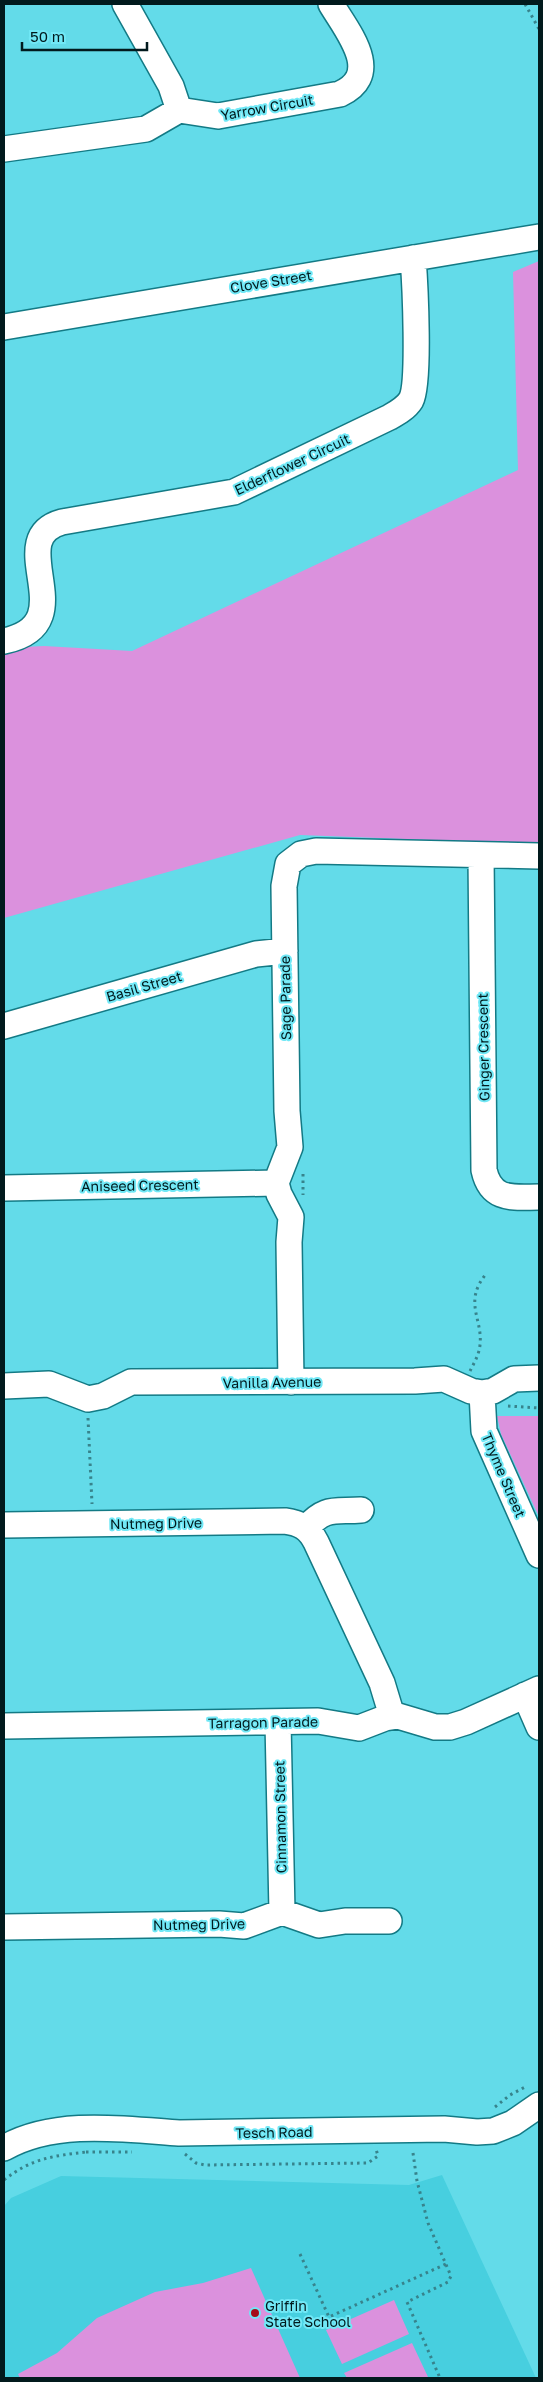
<svg xmlns="http://www.w3.org/2000/svg" width="543" height="2382" font-family="'Golos Text',sans-serif">
<style>
.built{fill:#47cfdf}
.green{fill:#db91dd}
.lines{fill:none;stroke-linecap:round;stroke-linejoin:round}
.minor-casing{stroke:#137a85;stroke-width:28}
.path{stroke:#37838c;stroke-width:3;stroke-dasharray:2.5 4;stroke-linecap:butt}
.minor{stroke:#fff;stroke-width:25}
.poi-dot{fill:#a50d19;stroke:#71e8f6;stroke-width:2}
.labels{text-anchor:middle;dominant-baseline:central;stroke-width:4;stroke-linejoin:round;paint-order:stroke}
.street-label{font-size:14px;fill:#011a1d;stroke:#71e8f6}
.poi-label{font-size:14px;fill:#011a1d;stroke:#71e8f6;text-anchor:start}
</style>
<rect width="100%" height="100%" fill="#63dbe9"/>
<path class="built" d="M442 2175 536 2378H4V2206L11 2198 61 2176 409 2185Z"/>
<path class="green" d="M539 261V844L300 835 4 918V648L44 646 132 651 518 470 513 272Z
M497 1416H539V1517L501 1434Z
M251 2268 300 2378H20L18 2374 57 2353 97 2318 155 2292 203 2283Z
M394 2300 409 2334 342 2364 326 2330Z
M412 2343 428 2377 426 2378H347L344 2373Z"/>
<g class="lines">
<g class="minor-casing">
<path id="minor" d="M125 4 171 86 179 110
M4 149 146 129 179 110 218 116 340 94C384 74 347 31 331 4
M4 327 539 237
M4 641C87 624 0 539 62 522L234 492 390 417C397 413 406 408 411 400 420 383 415 283 413 258
M481 855 484 1170C491 1202 514 1197 539 1197
M4 1026 256 954 285 951
M4 1188 276 1183
M291 1382 289 1242 291 1217 279 1194 276 1183 290 1147 287 1111 284 886 288 864 301 854 316 851 539 856
M4 1386 49 1384 88 1399 103 1396 131 1382 415 1381 444 1379 471 1391 482 1393 493 1391 514 1379 539 1378
M482 1393 484 1431 539 1555
M4 1525 285 1521C300 1523 309 1528 316 1542L382 1683 392 1716
M306 1528C326 1506 334 1512 361 1510
M525 1695 539 1727
M278 1722 282 1912
M4 1726 318 1721 359 1728 385 1718 398 1716 435 1727H450L466 1722 539 1689
M4 1927 219 1924 244 1926 282 1912 319 1925 345 1921H389
M4 2148C54 2119 124 2129 179 2133L444 2129 477 2132 493 2131 513 2123 539 2105"/>
</g>
<path class="path" d="M525 4 539 29
M303 1174V1195
M470 1371C474 1363 479 1355 480 1345 483 1319 463 1302 486 1274
M508 1406 539 1408
M88 1418 92 1504
M495 2107 510 2095 525 2087
M86 2152H132
M413 2153 417 2181 428 2223 451 2276 448 2282 407 2302 440 2378
M185 2154 196 2163 205 2165 368 2163 378 2156 376 2149
M4 2180C32 2158 53 2156 86 2152
M300 2254 329 2317 446 2264"/>
<use href="#minor" class="minor"/>
</g>
<circle class="poi-dot" cx="255" cy="2313" r="5"/>
<g class="labels">
<g class="street-label">
<text transform="translate(267 107) rotate(-10)">Yarrow Circuit</text>
<text transform="translate(271 281) rotate(-9)">Clove Street</text>
<text transform="translate(292 464) rotate(-25)">Elderflower Circuit</text>
<text transform="translate(144 986) rotate(-16)">Basil Street</text>
<text transform="translate(285 998) rotate(-91)">Sage Parade</text>
<text transform="translate(483 1047) rotate(-91)">Ginger Crescent</text>
<text transform="translate(140 1185) rotate(-1)">Aniseed Crescent</text>
<text transform="translate(272 1382) rotate(-1)">Vanilla Avenue</text>
<text transform="translate(504 1475) rotate(67)">Thyme Street</text>
<text transform="translate(156 1523) rotate(-1)">Nutmeg Drive</text>
<text transform="translate(263 1722) rotate(-1)">Tarragon Parade</text>
<text transform="translate(280 1817) rotate(-91)">Cinnamon Street</text>
<text transform="translate(199 1924) rotate(-1)">Nutmeg Drive</text>
<text transform="translate(274 2132) rotate(-1)">Tesch Road</text>
</g>
<g class="poi-label">
<text x="265" y="2305">Griffin<tspan x="265" dy="16">State School</tspan></text>
</g>
</g>
<rect width="543" height="2382" fill="none" stroke="#011a1d" stroke-width="10"/>
<path d="M22 42v8h125v-8" fill="none" stroke="#011a1d" stroke-width="2.5"/>
<text x="30" y="42" font-size="15" fill="#011a1d" stroke="#71e8f6" stroke-width="4" paint-order="stroke">50 m</text>
</svg>
